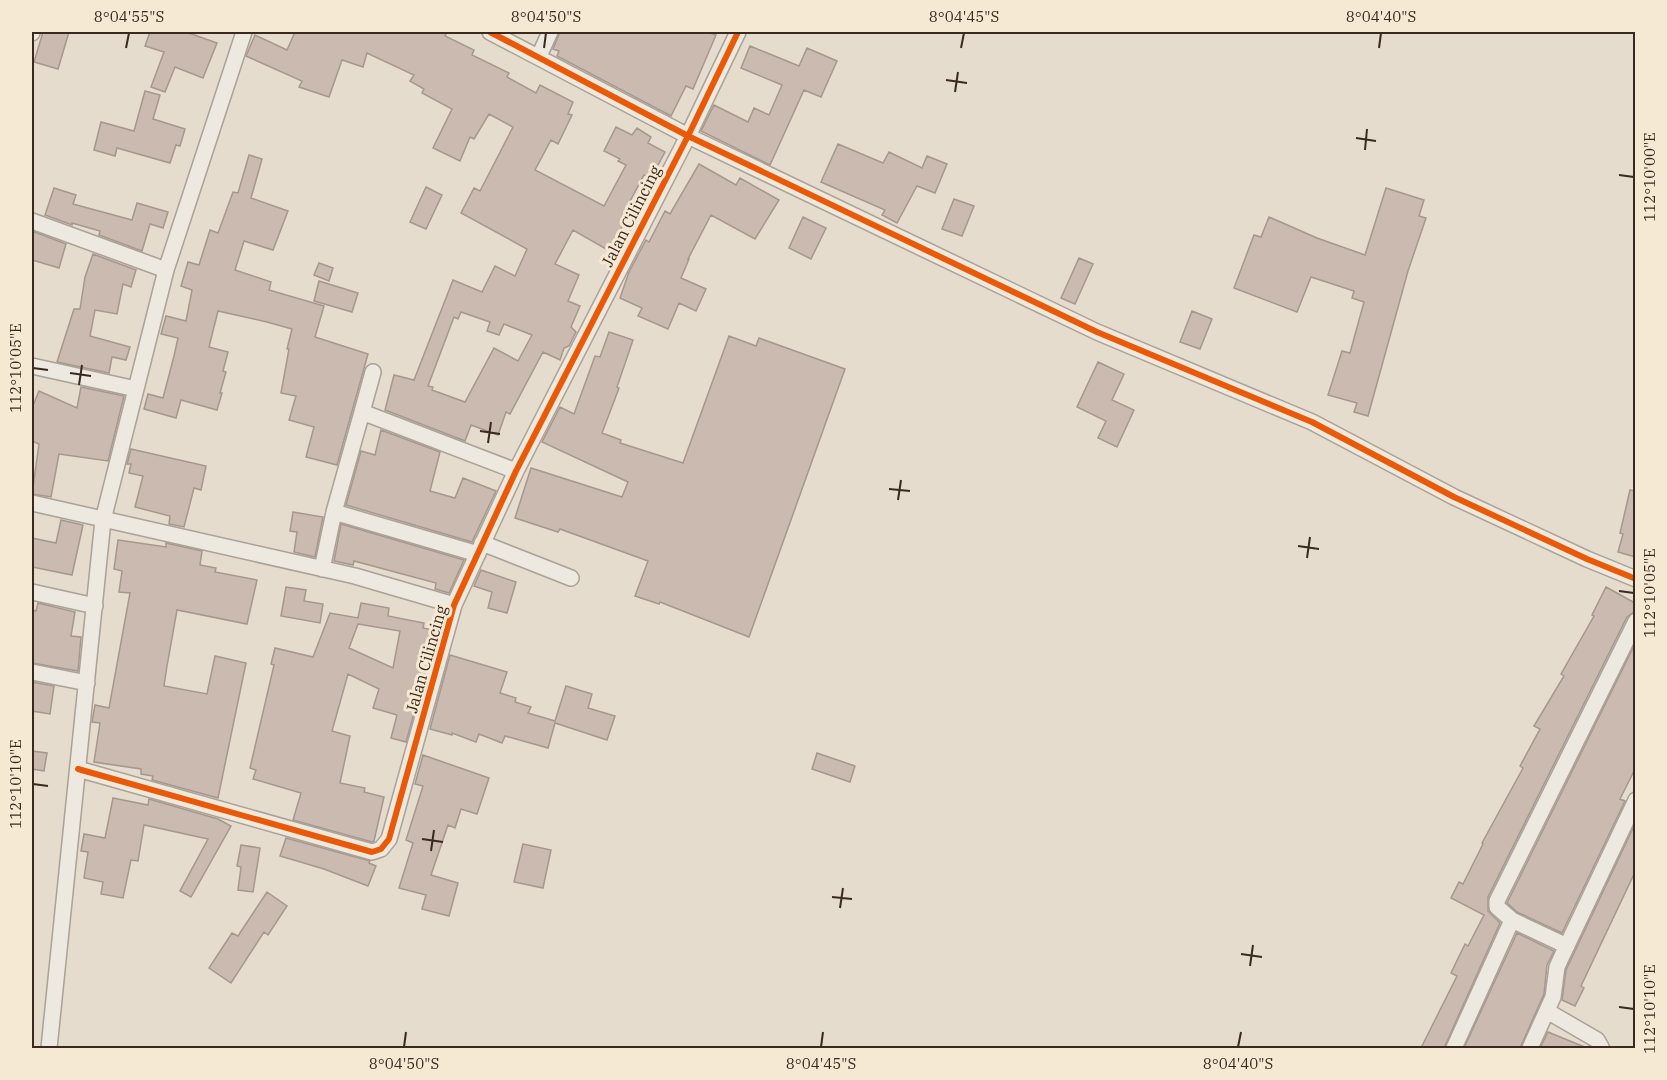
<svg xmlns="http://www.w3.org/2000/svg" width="1667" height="1080" font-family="'IBM Plex Serif',serif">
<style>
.building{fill:#cabaaf;stroke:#a6978d;stroke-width:1.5;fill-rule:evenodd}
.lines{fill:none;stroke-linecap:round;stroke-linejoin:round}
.minor-casing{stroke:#aaa197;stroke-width:18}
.minor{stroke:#ede8e0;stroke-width:15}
.cycleway-casing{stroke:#f6e9d4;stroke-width:10}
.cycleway{stroke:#e8590c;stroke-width:6}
.ticks{fill:none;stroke:#3a291e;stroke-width:2}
.labels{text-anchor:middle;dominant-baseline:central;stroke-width:6;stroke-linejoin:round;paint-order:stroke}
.street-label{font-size:16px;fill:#3a291e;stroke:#f6e9d4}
.neatline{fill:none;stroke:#3a291e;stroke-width:2}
.ticks-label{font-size:15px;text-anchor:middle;fill:#3a291e}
</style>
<rect width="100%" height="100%" fill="#e5dcce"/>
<path class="building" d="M43 32H69L58 69 34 62Z
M150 32H186L217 43 203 78 175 67 165 92 151 87 164 52 145 46Z
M295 32H447L445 36 474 50 472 55 509 73 507 77 536 93 540 85 573 102 568 114 572 115 558 144 551 140 535 170 604 206 626 165 618 161 620 159 604 151 616 127 632 135 637 128 651 137 648 143 665 152 651 178 644 175 620 220 624 223 621 229 623 230 613 253 573 230 555 264 579 275 568 301 580 306 571 327 576 332 569 346 564 348 560 360 543 352 510 414 506 412 498 435 471 425 465 441 385 410 394 375 414 380 453 280 482 292 495 266 515 276 527 249 461 213 474 188 480 191 513 127 489 114 474 139 470 137 460 161 433 148 452 109 422 93 424 89 410 81 414 75 367 53 363 67 342 60 329 97 299 87 302 81 246 56 255 35 287 50ZM461 312 490 322 487 331 499 335 504 324 532 335 518 361 494 348 465 402 432 390 433 387 428 386 454 317 458 319Z
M560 32H707L716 35 693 89 686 86 671 116 557 56 559 51 553 49Z
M750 46 799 66 807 48 837 61 821 97 804 90 770 165 701 131 714 105 748 122 754 108 769 115 782 85 741 68Z
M145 91 160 95 153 119 185 129 180 146 176 145 170 163 117 148 115 156 94 150 101 122 134 131Z
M838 144 883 163 889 152 922 168 927 156 947 164 935 193 917 186 897 223 882 215 885 210 821 182Z
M249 155 262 159 251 198 288 211 273 250 244 241 235 270 271 282 269 290 324 306 315 337 368 354 337 465 306 457 314 427 289 420 296 396 281 393 289 349H287L292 329 267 322 218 311 209 347 228 352 223 371 226 372 220 393H222L217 410 181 400 176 418 144 409 148 394 163 398 174 356 178 338 161 334 166 316 186 321 192 290 181 286 188 262 199 265 210 230 218 233 233 192 238 193Z
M699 164 736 185 740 178 779 200 755 239 711 215 688 259H689L681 278 706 289 696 311 679 303 668 329 638 316 642 308 620 298 629 272 646 240 649 242 665 211 670 214Z
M426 187 442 195 426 229 410 222Z
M54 188 76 195 73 204 132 220 137 203 168 212 163 228 150 224 142 251 99 235 100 231 72 223V225L45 215Z
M1386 188 1424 200 1419 216 1426 218 1408 271 1368 416 1354 412 1357 403 1328 395 1342 351 1350 353 1364 302 1352 298 1354 291 1311 277 1297 312 1234 288 1254 235 1261 237 1269 217 1317 238 1365 255Z
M954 199 974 206 962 236 942 229Z
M803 217 826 228 811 259 789 248Z
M32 231 66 244 59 268 32 260Z
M93 254 136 270 131 287 123 284 117 314 95 310 90 336 130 347 126 360 112 357 109 373 57 362 74 309H80L85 277Z
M1079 258 1093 264 1075 304 1061 298Z
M319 263 333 268 329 281 314 275Z
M319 281 358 293 352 312 314 301Z
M1192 311 1212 319 1200 349 1180 342Z
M609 332 633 340 617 387 619 388 602 433 621 440 620 443 683 463 729 336 756 346 759 338 845 369 749 637 660 602 659 604 635 596 648 561 560 529 558 532 515 518 531 468 622 497 628 482 542 442 560 407 574 414 595 356 600 357Z
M1098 362 1124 374 1112 400 1134 410 1117 447 1098 438 1106 421 1077 407Z
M81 387 124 396 108 461 59 454 51 497 32 494 39 444 32 441V408L39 391 77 408Z
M381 430 440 452 430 491 455 498 463 478 496 491 472 542 346 505 361 451 375 455Z
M131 449 206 466 201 490 194 488 184 527 169 524 170 516 135 507 143 476 129 473 131 464H127Z
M1630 490 1635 491V557L1618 552 1623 534 1620 533Z
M293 512 323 517 315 557 294 552 297 532 290 531Z
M61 520 83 525 72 575 32 567V538L56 543Z
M341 524 464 560 449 593 435 589 436 583 354 561 353 565 334 561Z
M118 540 166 547V543L202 551 200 565 216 568 215 572 257 580 247 624 177 610 167 666 164 686 207 694 215 656 246 663 218 798 152 780 153 776 141 774V769L94 762 100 723 92 722 95 705 109 708 130 593 119 592 122 571 114 569Z
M481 570 516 582 507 613 488 608 492 592 474 586Z
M286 587 306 590 304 601 323 604 320 623 281 616Z
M1606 587 1635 603V611L1627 617 1488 897V911L1500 923 1444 1048H1421L1457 976 1451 973 1465 944 1468 946 1484 915 1451 898 1459 882 1463 884 1483 844 1482 843 1523 768 1520 766 1540 729 1534 726 1564 676 1561 674 1594 616 1592 615Z
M38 603 75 612 71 636 81 637 78 671 32 663V610L36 611Z
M361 603 389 608 388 616 424 623 423 628 437 631 406 742 391 738 397 715 373 708 379 689 348 674 332 731 350 736 340 783 365 788 364 792 384 797 374 841 372 842 293 820 301 793 253 779 256 770 250 768 274 665 271 664 275 648 313 657 330 613 358 618ZM358 624 400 631 393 668 349 648Z
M1635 644V769L1620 799 1625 801 1562 933 1517 912 1507 903Z
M450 655 507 672 500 693 516 698 515 702 531 707 528 713 555 721 566 686 592 694 588 708 615 716 607 740 555 723 548 748 505 736 502 743 479 734 476 742 452 733V735L430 729Z
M32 682 54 686 50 714 32 711Z
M32 751 47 753 44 771 32 769Z
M817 753 855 766 850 782 812 769Z
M423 755 489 778 477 814 461 809 455 828 448 825 431 875 458 883 449 916 422 909 426 895 399 888 413 843 406 840 423 786 415 784Z
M113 798 148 805 149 799 218 819 231 826 191 897 180 891 208 839 144 825 138 861 131 860 123 898 101 894 103 882 84 878 88 852 81 851 84 834 105 838Z
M1635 824V872L1581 986 1584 988 1575 1006 1562 1000 1566 970Z
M286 838 370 861 369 863 376 866 368 886 324 869 280 856Z
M523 844 551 850 543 888 514 882Z
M241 845 260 848 253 892 238 890 241 867 237 866Z
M267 892 287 906 268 935 264 932 231 983 209 968 232 933 238 936Z
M1517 933 1554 951 1547 965 1544 994 1520 1048H1464Z
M1548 1032 1587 1048H1540Z"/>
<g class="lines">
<g class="minor-casing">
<path id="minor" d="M490 32 688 136 1097 332 1312 422 1454 497 1587 559 1636 579
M32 33V32
M539 56 550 32
M32 221 166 270
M32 366 136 389
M362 412 373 372
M32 503 355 576 454 605
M482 543 571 578
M478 554 334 512 362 412 516 471
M322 569 334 512
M32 592 95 606
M32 672 87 683
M78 769 372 852 381 849 389 839 454 605 516 471 688 136 738 32
M1567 946 1512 920 1497 907V901L1636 621
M1547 1011 1597 1040 1601 1047 1600 1048
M49 1048 103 520 166 270 244 32
M1454 1048 1512 920
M1530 1048 1553 997 1557 967 1561 958 1636 800"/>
</g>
<use href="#minor" class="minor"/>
<g class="cycleway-casing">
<path id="cycleway" d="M490 32 688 136 1097 332 1312 422 1454 497 1587 559 1636 579
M78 769 372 852 381 849 389 839 454 605 516 471 688 136 738 32"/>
</g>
<use href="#cycleway" class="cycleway"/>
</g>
<path class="ticks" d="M126 48 129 33M544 48 546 33M961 48 964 33M1379 48 1381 33M946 80 967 83M955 92 958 72M1356 138 1376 141M1365 150 1367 129M1619 175 1634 177M33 368 48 370M70 373 91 376M79 385 82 365M480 431 500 434M488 443 491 422M889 489 910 491M898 500 901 480M1298 546 1319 549M1307 558 1310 537M1619 591 1634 593M33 784 48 786M422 839 443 842M431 851 434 830M832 897 852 899M840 908 843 888M1241 954 1262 957M1250 966 1253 945M1619 1007 1634 1009M404 1047 406 1032M821 1047 823 1032M1238 1047 1241 1032"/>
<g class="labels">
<g class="street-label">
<text transform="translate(631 216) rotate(-63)">Jalan Cilincing</text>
<text transform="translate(426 659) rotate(-74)">Jalan Cilincing</text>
</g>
</g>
<rect width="1667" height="1080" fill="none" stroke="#f6e9d4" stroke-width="66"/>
<rect x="33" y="33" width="1601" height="1014" class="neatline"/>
<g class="ticks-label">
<text x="129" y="22">8°04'55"S</text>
<text x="546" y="22">8°04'50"S</text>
<text x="964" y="22">8°04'45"S</text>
<text x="1381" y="22">8°04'40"S</text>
<text transform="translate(1650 177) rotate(-90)" y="5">112°10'00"E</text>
<text transform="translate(16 368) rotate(-90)" y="5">112°10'05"E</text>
<text transform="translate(1650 593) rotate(-90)" y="5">112°10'05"E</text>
<text transform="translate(16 784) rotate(-90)" y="5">112°10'10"E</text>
<text transform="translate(1650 1009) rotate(-90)" y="5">112°10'10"E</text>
<text x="404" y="1069">8°04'50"S</text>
<text x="821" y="1069">8°04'45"S</text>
<text x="1238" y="1069">8°04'40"S</text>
</g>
</svg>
